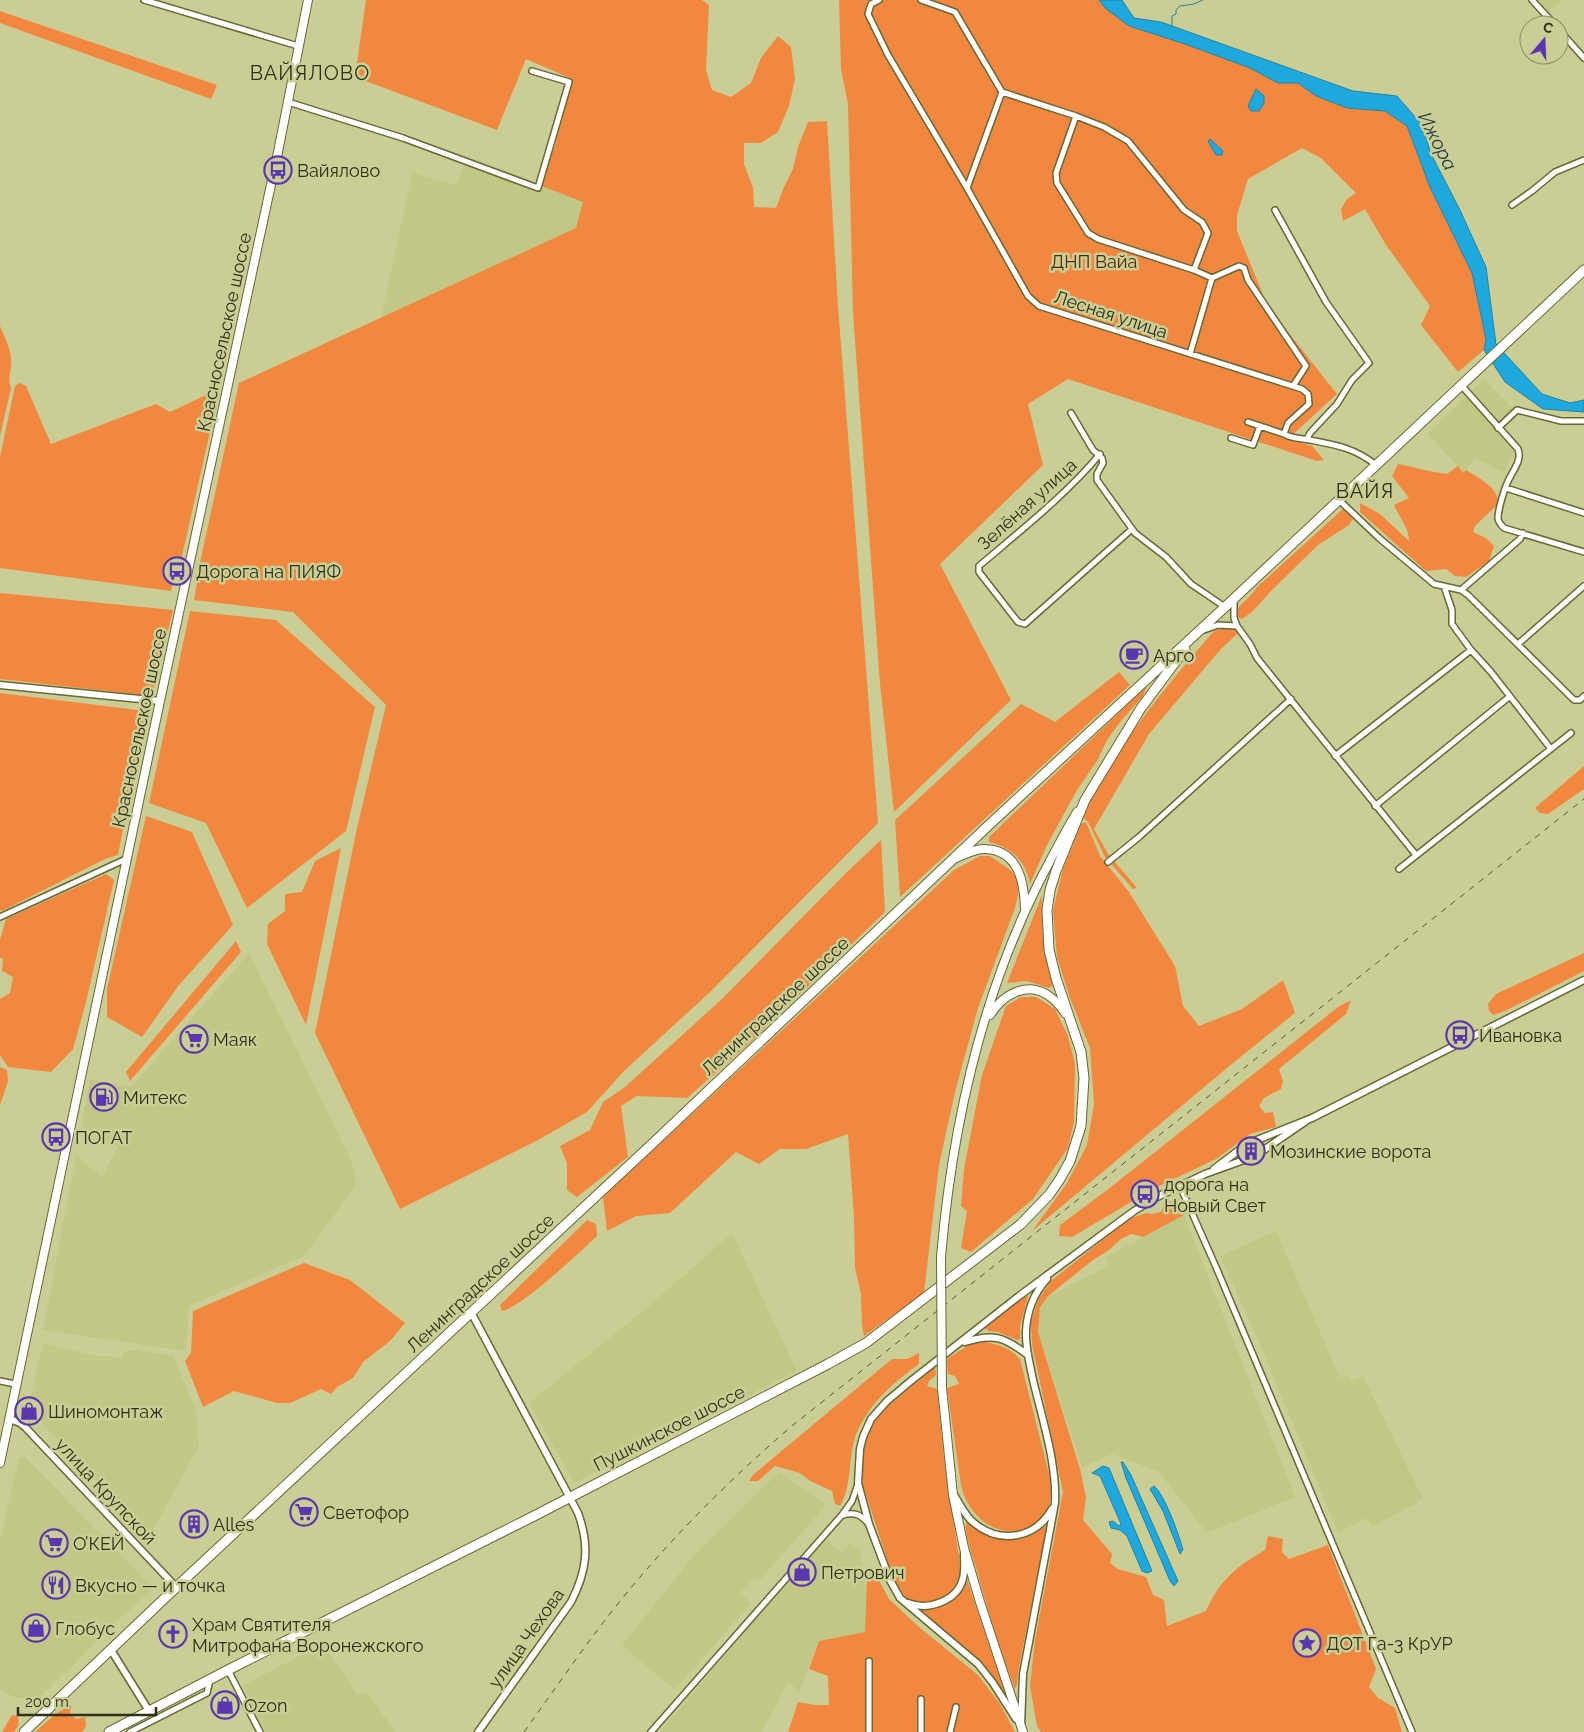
<svg xmlns="http://www.w3.org/2000/svg" width="1584" height="1732" font-family="Raleway,sans-serif">
<style>
.built{fill:#c3c785}
.green{fill:#f28740}
.water{fill:#1ea8dd;stroke:#2384a2}
.lines{fill:none;stroke-linecap:round;stroke-linejoin:round}
.stream{stroke:#2384a2;stroke-width:1}
.minor-casing{stroke:#666931;stroke-width:8}
.tertiary-casing{stroke:#666931;stroke-width:9}
.secondary-casing{stroke:#666931;stroke-width:10}
.primary-casing{stroke:#666931;stroke-width:11}
.minor{stroke:#fff;stroke-width:5}
.tertiary{stroke:#fff;stroke-width:6}
.secondary{stroke:#fff;stroke-width:8}
.primary{stroke:#fff;stroke-width:9}
.rail{stroke:#555637;stroke-width:1;stroke-dasharray:6 6;stroke-linecap:butt}
.secondary-bridge-casing{stroke:#666931;stroke-width:10;stroke-linecap:butt}
.secondary-bridge{stroke:#fff;stroke-width:8}
.labels{text-anchor:middle;dominant-baseline:central;stroke-width:5;stroke-linejoin:round;paint-order:stroke}
.poi-label{font-size:18px;fill:#2f3019;stroke:#cace94;text-anchor:start}
.park-label{font-size:18px;fill:#542808;stroke:#cace94}
.street-label{font-size:18px;fill:#2f3019;stroke:#cace94}
.water-label{font-size:19px;font-style:italic;fill:#1e3744;stroke:#cace94}
.quarter-label{font-size:20px;letter-spacing:1px;fill:#2f3019;stroke:#cace94}
</style>
<rect width="100%" height="100%" fill="#cace94"/>
<path class="built" d="M1539 0H1563L1549 11Z
M464 163 539 185 583 202 576 228 381 319 412 173 456 185Z
M1484 379 1513 408 1495 430 1514 452 1504 473 1475 458 1464 473 1428 434Z
M249 953 352 1162 356 1185 304 1256 189 1306 186 1351 43 1330 76 1156 102 1177 118 1147 80 1133 90 1079 131 1087Z
M1184 1215 1295 1497 1207 1533 1159 1472 1112 1454 1082 1467 1038 1332 1040 1307 1048 1296 1110 1266 1104 1258Z
M1276 1231 1340 1378 1348 1375 1351 1381 1363 1376 1423 1499 1372 1527 1366 1518 1338 1533 1261 1347 1220 1256Z
M732 1233 797 1371 574 1483 529 1403 649 1306Z
M43 1343 92 1355 119 1357H123V1352L135 1350 173 1356 197 1413 199 1446 148 1539 25 1404 31 1396Z
M25 1457 153 1588 115 1623 40 1697 16 1698 0 1690V1539L19 1458Z
M779 1472 826 1505 758 1582 753 1579 740 1593 751 1603 675 1690 622 1645 695 1554Z
M824 1538 842 1553 850 1543 860 1551 866 1587 865 1632 819 1641 799 1692 789 1682 761 1732H660Z
M323 1644 357 1694 368 1693 395 1732H264L243 1685Z"/>
<path class="green" d="M366 0H702L709 5 706 70 712 90 731 97 751 83 761 58 778 36 791 47 795 79 789 106 778 132 761 143H744V164L753 188 754 207 776 208 784 187 793 169 798 147 808 122 827 121 838 306 878 823 709 993 624 1071 587 1112 538 1140 400 1209 315 1033 357 828 386 705 293 612 194 600 201 558 239 383 576 228 583 202 539 185 555 146 572 79 526 59 497 130 355 77Z
M839 0H1099L1105 8 1129 26 1185 44 1250 68 1278 83H1298L1316 96 1347 108 1385 111 1407 126 1430 187 1472 273 1486 339 1484 350 1458 372 1421 325 1430 306 1386 245 1365 209 1343 221 1341 209 1347 199 1356 193 1321 158 1302 148 1248 179 1237 215V231L1268 307 1337 394 1288 439 1312 446 1324 460 1317 461 1068 379 1028 404 1043 465 940 564 1011 700 894 812 880 684 853 313 848 104 841 69Z
M0 11 217 85 211 99 0 23Z
M0 326C5 338 12 351 11 364 11 375 7 377 11 388L0 436Z
M20 383 26 386 51 444 156 404 170 412 206 395 217 401 182 556 176 567 171 591 0 568V457L15 386Z
M1398 464C1414 467 1430 472 1447 474L1458 466 1463 473 1466 470C1478 478 1500 488 1498 504L1475 526 1473 532 1486 538 1494 546 1489 561 1466 577 1455 576 1446 569 1426 571 1360 512V503L1380 514 1409 541C1409 528 1399 517 1394 505L1409 498 1392 476Z
M1344 508 1354 517 1349 525 1318 545 1272 590 1252 612 1242 619 1237 617 1235 612C1241 603 1251 597 1257 587Z
M0 593 173 610 152 696 0 679Z
M190 611 276 620 375 707 346 831 247 908 206 823 149 803Z
M1228 627 1234 628 1239 632 1220 650 1149 734 1094 829 1108 854 1137 888 1133 889 1105 857 1088 822 1082 817C1115 748 1164 688 1214 631Z
M1119 672 1130 685 900 897 895 820 1021 704 1055 722Z
M1147 686 1143 696 1120 722 1107 740 1097 761 1077 790 1046 847 1030 884C1026 861 1011 847 989 842V837Z
M0 693 146 711 118 855 105 859 2 911 0 910Z
M1584 766V789L1548 814 1540 813 1535 808Z
M146 816 192 832 233 925 179 985 142 1037 107 1017V989Z
M1086 822 1100 856 1129 892 1175 966 1183 1006 1199 1026 1242 1009 1283 980 1295 1013 1233 1063 1032 1231 1067 1183 1087 1145 1094 1104 1090 1048 1070 998 1057 957 1053 910 1063 869 1081 824Z
M881 840 885 912 745 1047 687 1098 637 1096 621 1106 628 1157 577 1197 567 1190V1163L560 1146 590 1130 603 1102 625 1087 723 998 846 873Z
M341 848 306 1025 267 944 268 924 285 911V894L302 892 315 861Z
M980 856H990L1009 869 1017 877 1019 891 1015 908 978 1008 956 1088 939 1165 924 1293 864 1336 862 1325 861 1294 855 1268 854 1217 848 1134 806 1149H780L759 1164 736 1152 670 1213 636 1216 607 1231 603 1197 954 870Z
M106 874 114 880 86 1002 73 1049 51 1072 8 1067 0 1055V999L10 993 13 977 2 971 3 958H0V940L6 919Z
M1042 895C1041 926 1043 955 1053 985L1049 988 1027 981 1007 983Z
M236 941 241 952 130 1081 126 1072Z
M1584 953V971L1505 1011 1493 1015 1489 1011 1488 1004 1496 994Z
M1021 997H1036L1055 1009 1068 1036 1075 1064 1074 1122 1068 1148 1033 1199 971 1252 961 1248 967 1211 961 1206 964 1169 982 1075 1006 1006Z
M1351 1000 1346 1014 1279 1069 1283 1081 1281 1089 1264 1098 1259 1106 1265 1113 1273 1112 1276 1127 1250 1134 1216 1159 1153 1189 1072 1237 1059 1236 1060 1225 1111 1187 1338 1007Z
M0 1067 7 1070 8 1081 0 1105Z
M1175 1201 1181 1204V1212L1184 1215 1143 1237 1131 1234 1121 1239 1109 1250 1093 1260 1048 1296 1040 1307 1038 1332 1080 1469 1086 1497 1083 1520 1112 1554 1110 1563 1118 1569 1146 1577 1153 1595 1164 1600 1167 1626 1206 1611C1220 1580 1236 1567 1265 1550L1268 1536 1283 1539 1282 1552 1289 1559 1328 1545 1376 1669 1369 1687 1378 1698 1395 1708 1402 1732H1041L1037 1726 1030 1686 1035 1640 1063 1492 1032 1344 1031 1323 1038 1300 1051 1281 1129 1219 1146 1213 1152 1214 1161 1212C1164 1204 1166 1202 1175 1201Z
M587 1220 596 1224 597 1236C580 1252 522 1307 502 1311L500 1305Z
M304 1263 350 1280 405 1323 390 1341 363 1362 353 1378 337 1387 331 1394 321 1389 290 1403H277L234 1391 203 1407 185 1361 191 1353 193 1311Z
M1028 1296 1020 1326V1339L1017 1340 998 1332 988 1331 985 1328 987 1325 1024 1297Z
M985 1342C1000 1345 1010 1348 1020 1359L1050 1478C1050 1489 1052 1499 1048 1509 1044 1519 1036 1525 1026 1529 994 1539 967 1514 961 1485L947 1388 959 1384 955 1376 948 1374 947 1359 970 1344Z
M919 1353V1364C890 1385 858 1413 852 1450 849 1469 850 1489 840 1506L835 1504 832 1491 810 1481 800 1473 775 1466 758 1481H749L753 1475 772 1459 892 1359H907Z
M935 1367 936 1375 929 1381 927 1386 937 1389 945 1468 959 1557 960 1574 956 1585 949 1593 937 1600 918 1603 911 1601 906 1598 894 1580 863 1486 862 1452 870 1427 888 1406Z
M966 1522C997 1545 1015 1543 1047 1525L1018 1672 1017 1685 1015 1689C1000 1650 988 1611 977 1571 973 1558 964 1533 966 1522Z
M875 1573 889 1599 919 1627 978 1675 1000 1704 1015 1732H788L798 1702 815 1705H829L828 1676 809 1669 819 1641 865 1632 867 1578Z
M967 1580 1007 1698C983 1661 952 1638 919 1610 941 1608 956 1600 967 1580Z
M71 1705 70 1713 76 1719 85 1717 86 1726 82 1732H35L57 1713Z
M12 1715 17 1716C20 1723 19 1726 14 1732H2Z"/>
<path class="water" d="M1099 0H1122L1134 18 1161 22 1353 91 1397 96 1422 125 1431 154 1459 208 1486 267 1496 344 1542 394 1570 403 1584 400V412L1543 409 1505 382 1484 350 1486 339 1472 273 1430 187 1407 126 1385 111 1347 108 1316 96 1298 83H1278L1250 68 1185 44 1129 26 1105 8Z
M1256 89 1264 96V103L1259 111H1251L1248 106Z
M1210 139 1223 151 1222 155H1216L1208 141Z
M1121 1462H1123L1131 1475 1178 1581 1174 1586 1170 1581 1126 1478Z
M1103 1466 1109 1468 1152 1571 1147 1573 1142 1571 1127 1536 1120 1530 1111 1528 1109 1522 1113 1521 1119 1526 1121 1524 1100 1476 1092 1473Z
M1154 1486C1165 1495 1179 1535 1183 1550L1180 1554 1163 1511 1150 1489Z"/>
<g class="lines">
<path class="stream" d="M1172 26V16L1176 14V10L1180 6 1194 4 1203 0"/>
<g class="minor-casing">
<path id="minor" d="M144 0 298 46
M879 0 871 4 868 14 888 55 967 188 1028 296 1039 306 1302 389 1308 394 1309 404 1288 423 1284 434C1293 439 1301 438 1310 440 1336 445 1355 448 1376 465
M921 0 955 12 1002 92 1076 116 1104 127 1128 141 1184 210 1202 222 1208 233 1194 270
M1532 0 1555 25
M1559 30 1584 58
M288 102 403 138 538 188 569 82 532 71
M1076 116 1056 173 1057 183 1088 233 1098 239 1194 270 1212 278 1239 266 1244 268 1248 280 1306 366 1293 386
M967 188 1002 92
M1512 205 1532 191 1555 172 1584 160
M1275 210 1326 302 1369 363 1352 380 1337 404 1310 433 1307 439
M1190 354 1212 278
M1461 385 1518 449C1522 460 1514 469 1509 479 1505 487 1498 509 1498 518 1498 522 1501 525 1504 528L1584 552
M1071 413 1093 450 1102 458 1103 463 1097 474V480L1135 533 1166 557 1191 584 1225 607
M1248 422 1284 434
M1498 428 1517 410 1561 421H1584
M1231 438 1253 445 1260 426
M1100 454C1067 494 1019 532 979 566V572L1018 622 1025 624 1132 529
M1506 488 1584 513
M1339 500 1379 538 1434 584 1461 590 1468 595 1574 700H1580L1584 696
M1444 586 1452 610V624L1471 650 1491 672 1551 749
M1461 590 1520 539 1523 533
M1234 599V618L1237 626 1250 644 1257 658 1416 855
M1204 630 1218 625 1237 626
M1518 644 1584 586
M1335 756 1471 650
M1375 806 1509 697
M1108 862 1139 837 1291 699
M1399 869 1571 733
M0 917 126 859
M1180 1186 1216 1267 1412 1732
M0 1381 15 1384
M843 1515C854 1512 860 1514 868 1523
M228 1670 260 1732
M921 1699V1732
M130 1732 207 1693 210 1680
M651 1732 842 1515 852 1501 858 1484
M869 1732V1661
M950 1732 956 1707"/>
</g>
<g class="tertiary-casing">
<path id="tertiary" d="M0 685 160 701
M1214 1169 1247 1144 1312 1118 1584 980
M472 1314 578 1513C590 1546 587 1571 571 1602L478 1732
M965 1342C994 1333 1004 1337 1028 1355
M10 1419 20 1423 25 1427 177 1588
M954 1495C960 1504 965 1516 974 1523 1001 1545 1036 1538 1052 1509
M908 1603C928 1611 958 1601 963 1578 965 1571 964 1562 964 1554
M111 1650 149 1711
M1016 1719 993 1683 978 1664 900 1598 890 1580 869 1524 858 1483 860 1449 863 1437 871 1419 887 1401 912 1380 1019 1296 1134 1211 1157 1197 1205 1174 1255 1156 1306 1121
M1021 1725 1023 1674 1055 1503C1057 1464 1042 1418 1033 1380 1030 1364 1025 1347 1026 1331 1027 1312 1034 1293 1047 1279"/>
</g>
<g class="secondary-casing">
<path id="secondary" d="M956 858C966 854 976 848 986 849 1019 851 1024 882 1025 908
M990 1015C1004 993 1030 979 1053 999 1058 1003 1062 1009 1066 1014
M941 1257C952 1128 981 998 1039 882 1051 859 1063 835 1077 812
M942 1388 953 1495 964 1548 980 1602 1023 1732
M0 1463 160 701 278 152 308 0"/>
</g>
<g class="primary-casing">
<path id="primary" d="M24 1732 186 1578 652 1144 990 824 1225 607 1584 270
M109 1732 228 1670 534 1516 828 1364 866 1343 1021 1224 1049 1195 1060 1179 1070 1161 1081 1126 1084 1078 1081 1052 1056 978 1049 950 1047 910 1050 890 1056 871 1085 800 1141 708 1185 649"/>
</g>
<use href="#minor" class="minor"/>
<use href="#tertiary" class="tertiary"/>
<use href="#secondary" class="secondary"/>
<use href="#primary" class="primary"/>
<path class="rail" d="M524 1732C560 1682 595 1630 635 1583 683 1526 736 1474 793 1425L1584 799"/>
<g class="secondary-bridge-casing">
<path id="secondary-bridge" d="M941 1257 942 1388"/>
</g>
<use href="#secondary-bridge" class="secondary-bridge"/>
</g>
<defs>
<g id="bus-ring" transform="scale(1.4375)"><circle r="9.5" fill="#cace94" stroke="#5b37af" stroke-width="1.5"/><path d="M-5-6H5V4H4V6H2V4H-2V6H-4V4H-5ZM-3.5-4V0h7V-4ZM-3.5 1.2v1.5H-2V1.2ZM2 1.2v1.5H3.5V1.2Z" fill="#5b37af"/></g>
<g id="cafe-ring" transform="scale(1.4375)"><circle r="9.5" fill="#cace94" stroke="#5b37af" stroke-width="1.5"/><path d="M-5.5-4.5H6V0H3Q3 3.5 0 3.5H-2.5Q-5.5 3.5-5.5 0ZM3-3.2v2h1.7v-2ZM-6 4.5H4V6H-6Z" fill="#5b37af"/></g>
<g id="supermarket-ring" transform="scale(1.4375)"><circle r="9.5" fill="#cace94" stroke="#5b37af" stroke-width="1.5"/><path d="M-6-5.5h2.5l.6 2H6L4.5 2H-2.5L-4.4-4H-6ZM-1.5 3.2a1.3 1.3 0 1 0 .1 0ZM3 3.2a1.3 1.3 0 1 0 .1 0Z" fill="#5b37af"/></g>
<g id="fuel-ring" transform="scale(1.4375)"><circle r="9.5" fill="#cace94" stroke="#5b37af" stroke-width="1.5"/><path d="M-5.5-6h7V0h2V4h1.3V-2.5L3-4.5l.8-.8L6-3V5H2.5V1h-1V6h-7ZM-4.2-4.7v3.2H.2V-4.7Z" fill="#5b37af"/></g>
<g id="building-ring" transform="scale(1.4375)"><circle r="9.5" fill="#cace94" stroke="#5b37af" stroke-width="1.5"/><path d="M-4-6H4V6H1V3H-1V6H-4ZM-2.5-4.3h1.7v1.8h-1.7ZM.8-4.3h1.7v1.8H.8ZM-2.5-1h1.7V.8h-1.7ZM.8-1h1.7V.8H.8Z" fill="#5b37af"/></g>
<g id="shop-ring" transform="scale(1.4375)"><circle r="9.5" fill="#cace94" stroke="#5b37af" stroke-width="1.5"/><path d="M-5-2.5h2.3a2.7 3.5 0 0 1 5.4 0H5L5.5 6h-11ZM-1.5-2.5h3a1.5 2.3 0 0 0-3 0Z" fill="#5b37af"/></g>
<g id="restaurant-ring" transform="scale(1.4375)"><circle r="9.5" fill="#cace94" stroke="#5b37af" stroke-width="1.5"/><path d="M-5-6h1v4h1v-4h1v4h1v-4h1v5L-1.5 .5V6h-2V.5L-5-1ZM5-6V6H3V1.5H1.5Q1.5-4 5-6Z" fill="#5b37af"/></g>
<g id="church-ring" transform="scale(1.4375)"><circle r="9.5" fill="#cace94" stroke="#5b37af" stroke-width="1.5"/><path d="M-1.2-6h2.4v3.5h3.3v2.4h-3.3V6h-2.4V-.1h-3.3v-2.4h3.3Z" fill="#5b37af"/></g>
<g id="sight-ring" transform="scale(1.4375)"><circle r="9.5" fill="#cace94" stroke="#5b37af" stroke-width="1.5"/><path d="M0-6L1.8-2.2L6-1.7L2.9 1.2L3.7 5.4L0 3.3L-3.7 5.4L-2.9 1.2L-6-1.7L-1.8-2.2Z" fill="#5b37af"/></g>
</defs>
<g fill-rule="evenodd">
<use href="#bus-ring" x="278" y="170"/>
<use href="#bus-ring" x="177" y="571"/>
<use href="#cafe-ring" x="1134" y="655"/>
<use href="#bus-ring" x="1460" y="1035"/>
<use href="#supermarket-ring" x="194" y="1039"/>
<use href="#fuel-ring" x="104" y="1097"/>
<use href="#bus-ring" x="56" y="1137"/>
<use href="#building-ring" x="1251" y="1151"/>
<use href="#bus-ring" x="1145" y="1194"/>
<use href="#shop-ring" x="29" y="1411"/>
<use href="#supermarket-ring" x="304" y="1512"/>
<use href="#building-ring" x="194" y="1524"/>
<use href="#supermarket-ring" x="54" y="1543"/>
<use href="#shop-ring" x="802" y="1572"/>
<use href="#restaurant-ring" x="56" y="1585"/>
<use href="#shop-ring" x="36" y="1628"/>
<use href="#church-ring" x="173" y="1634"/>
<use href="#sight-ring" x="1307" y="1643"/>
<use href="#shop-ring" x="225" y="1705"/>
</g>
<g class="labels">
<g class="poi-label">
<text x="297" y="170">Вайялово</text>
<text x="196" y="571">Дорога на ПИЯФ</text>
<text x="1153" y="655">Арго</text>
<text x="1479" y="1035">Ивановка</text>
<text x="213" y="1039">Маяк</text>
<text x="123" y="1097">Митекс</text>
<text x="75" y="1137">ПОГАТ</text>
<text x="1270" y="1151">Мозинские ворота</text>
<text x="1164" y="1184">дорога на<tspan x="1164" dy="21">Новый Свет</tspan></text>
<text x="48" y="1411">Шиномонтаж</text>
<text x="323" y="1512">Светофор</text>
<text x="213" y="1524">Alles</text>
<text x="73" y="1543">О’КЕЙ</text>
<text x="821" y="1572">Петрович</text>
<text x="75" y="1585">Вкусно — и точка</text>
<text x="192" y="1624">Храм Святителя<tspan x="192" dy="21">Митрофана Воронежского</tspan></text>
<text x="55" y="1628">Глобус</text>
<text x="1326" y="1643">ДОТ Га-3 КрУР</text>
<text x="244" y="1705">Ozon</text>
</g>
<g class="park-label">
<text x="1094" y="261">ДНП Вайа</text>
</g>
<g class="street-label">
<text transform="translate(1111 314) rotate(18)">Лесная улица</text>
<text transform="translate(224 332) rotate(-78)">Красносельское шоссе</text>
<text transform="translate(1027 504) rotate(-42)">Зелёная улица</text>
<text transform="translate(139 728) rotate(-78)">Красносельское шоссе</text>
<text transform="translate(775 1006) rotate(-43)">Ленинградское шоссе</text>
<text transform="translate(480 1283) rotate(-43)">Ленинградское шоссе</text>
<text transform="translate(669 1428) rotate(-27)">Пушкинское шоссе</text>
<text transform="translate(106 1491) rotate(47)">улица Крупской</text>
<text transform="translate(526 1638) rotate(-55)">улица Чехова</text>
</g>
<g class="water-label">
<text transform="translate(1438 141) rotate(63)">Ижора</text>
</g>
<g class="quarter-label">
<text x="310" y="73">ВАЙЯЛОВО</text>
<text x="1365" y="491">ВАЙЯ</text>
</g>
</g>
<g transform="translate(1544 40) rotate(19)"><circle r="24" fill="#cace94" stroke="#8c8f63"/>
<path d="M0-4L9 19L0 12L-9 19Z" fill="#5b37af"/>
<text y="-8" font-size="14" font-weight="bold" text-anchor="middle" fill="#2f3019">С</text>
</g>
<path d="M18 1707v8h138v-8" fill="none" stroke="#2f3019" stroke-width="2.5"/>
<text x="25" y="1707" font-size="15" fill="#2f3019" stroke="#cace94" stroke-width="4" paint-order="stroke">200 m</text>
</svg>
